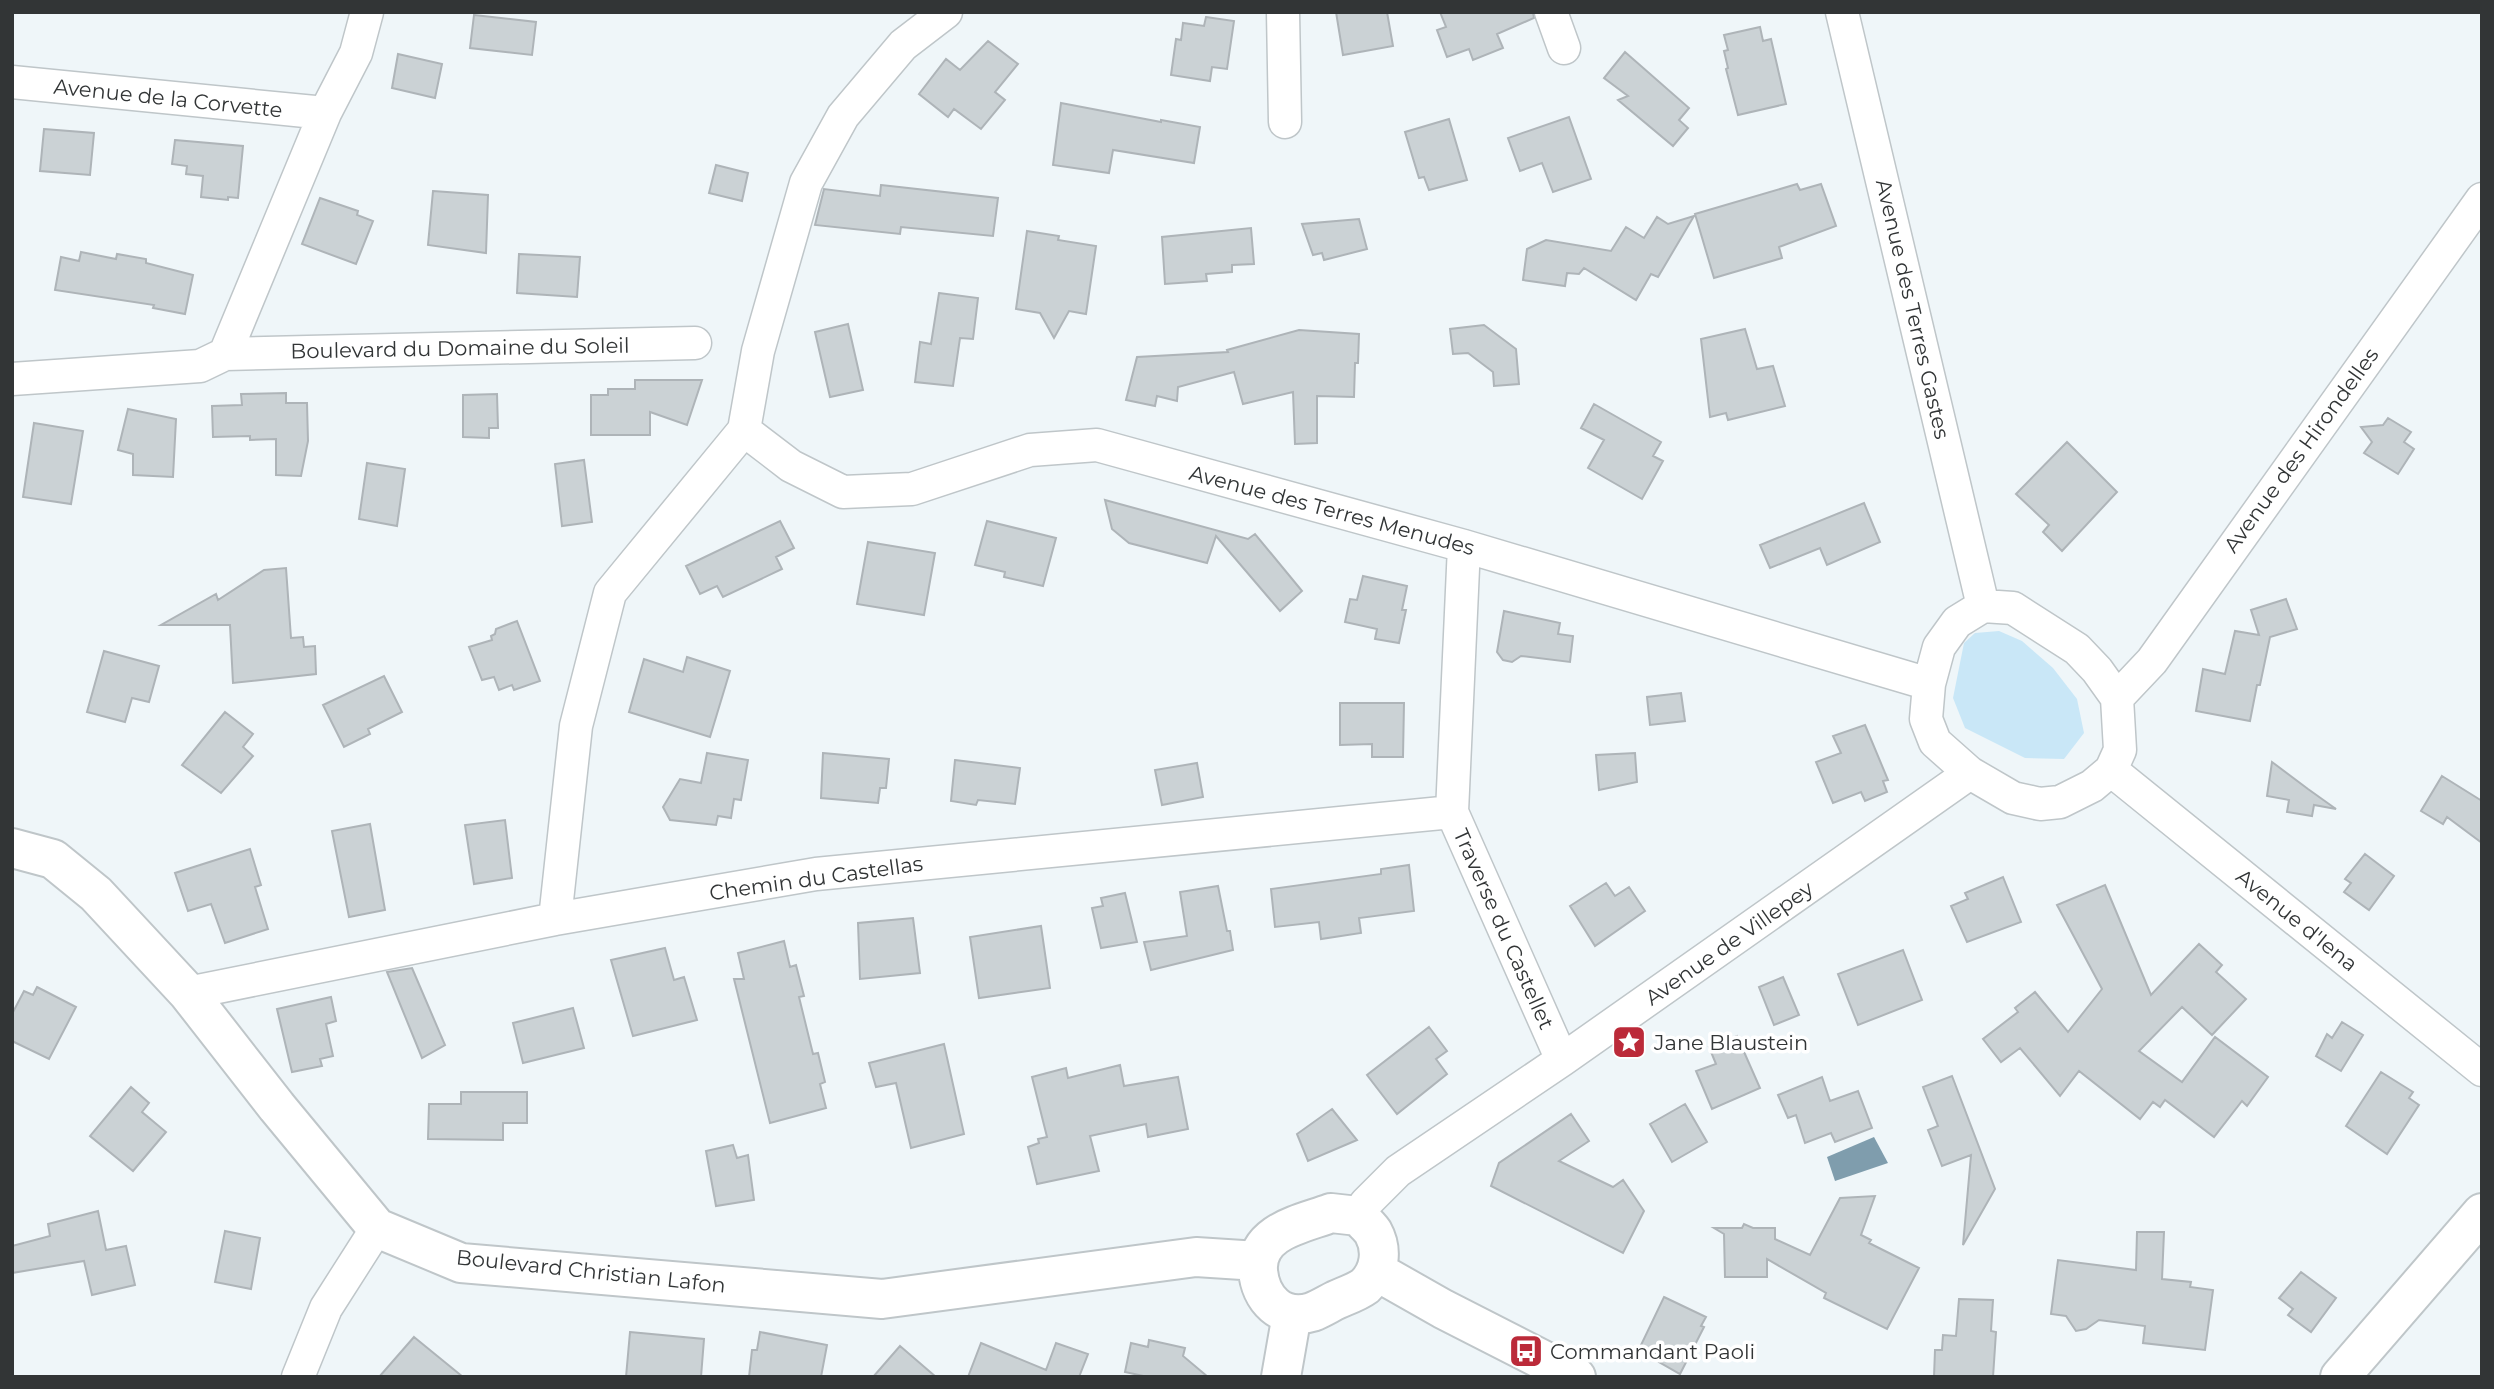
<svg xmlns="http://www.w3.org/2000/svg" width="2494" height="1389" font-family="Montserrat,sans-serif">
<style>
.green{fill:#c9e7f7}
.water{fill:#7f9dad}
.building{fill:#cbd2d5;stroke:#aeb4b8;stroke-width:2}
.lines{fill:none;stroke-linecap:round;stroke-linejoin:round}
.street-casing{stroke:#bfc6c9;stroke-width:35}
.secondary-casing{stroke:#bfc6c9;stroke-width:42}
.street{stroke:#fff;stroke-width:32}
.secondary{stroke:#fff;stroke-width:38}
.labels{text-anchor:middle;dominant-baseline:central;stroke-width:7;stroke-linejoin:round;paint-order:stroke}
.street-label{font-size:21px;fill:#323536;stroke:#fff}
.poi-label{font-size:21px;fill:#323536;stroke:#fff;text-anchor:start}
</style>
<rect width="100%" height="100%" fill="#eff6f9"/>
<path class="green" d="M1999 631 2022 641 2053 668 2077 699 2084 733 2064 759 2025 758 1965 728 1953 698 1964 643 1975 633Z"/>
<path class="water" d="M1874 1137 1888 1163 1835 1181 1827 1157Z"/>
<path class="building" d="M1336 12H1387L1393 46 1343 55Z
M1440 12H1533L1534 18 1497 34 1503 48 1473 60 1469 49 1447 57 1437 30 1446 27Z
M474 15 536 22 532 55 470 48Z
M1206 17 1234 21 1227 69 1212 67 1210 81 1171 75 1176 39 1181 40 1183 23 1204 26Z
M1760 27 1763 41 1771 39 1786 104 1738 115 1726 69 1728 68 1724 51 1728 50 1724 35Z
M988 41 1018 64 995 92 1005 100 981 129 954 109 948 117 919 94 946 59 960 70Z
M1625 52 1689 108 1679 120 1688 128 1673 146 1618 100 1628 96 1604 78Z
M398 54 442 64 435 98 392 88Z
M1061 103 1161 122V120L1200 127 1194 163 1113 150 1109 173 1053 165Z
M1569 117 1591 179 1553 192 1542 163 1520 171 1508 138Z
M1449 119 1467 180 1429 190 1424 177 1419 178 1405 132Z
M44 129 94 133 90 175 40 171Z
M175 140 243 146 238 198 228 197V200L201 197 203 176 186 174 187 166 172 164Z
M716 165 748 173 742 201 709 193Z
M1797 184 1800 190 1821 184 1836 226 1779 247 1782 258 1714 278 1695 214Z
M881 185 998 198 993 236 901 227 900 234 815 225 824 189 880 196Z
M433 191 488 195 486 253 428 245Z
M320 198 358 211 357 215 373 221 356 264 302 244Z
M1694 216 1658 277 1651 274 1636 300 1584 268 1579 274 1567 273 1565 286 1523 280 1527 249 1546 240 1611 251 1626 227 1644 238 1657 217 1668 224Z
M1359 219 1367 249 1324 260 1322 253 1313 255 1302 224Z
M1251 228 1254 264 1232 265V272L1206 274 1207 281 1165 284 1162 237Z
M1027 231 1059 236 1058 240 1096 246 1086 314 1069 311 1054 338 1040 313 1016 309Z
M81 252 116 259 117 254 146 259V263L193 275 185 314 153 308 154 305 55 290 61 257 79 261Z
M519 254 580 257 577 297 517 293Z
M939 293 978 298 973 339 960 338 953 386 915 382 920 342 931 344Z
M848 324 863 390 830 397 815 332Z
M1484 325 1516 349 1519 384 1494 386 1493 372 1468 353 1453 354 1450 329Z
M1745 329 1757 369 1773 366 1785 406 1728 420 1726 413 1710 417 1701 339Z
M1299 330 1359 334 1358 363H1355L1354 397 1317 396V443L1295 444 1293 392 1243 404 1234 372 1178 387 1177 401 1157 396 1155 406 1126 400 1137 357 1228 352 1227 350Z
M635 380H702L687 425 650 412V435H591V395H608V389H635Z
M286 393V403H307L308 441 301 476 276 475V439L250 440V436L213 437 212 406 242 405 241 394Z
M497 394 498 428H489V438L463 437V395Z
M1594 404 1661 442 1653 456 1663 461 1642 499 1588 468 1604 440 1581 428Z
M128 409 176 419 173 477 133 475V454L118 450Z
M2388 418 2411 432 2404 442 2414 449 2398 474 2364 453 2372 442 2361 427 2383 425Z
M34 423 83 431 71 504 23 497Z
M2067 442 2117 492 2062 551 2043 532 2049 525 2016 494Z
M584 460 592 522 562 526 555 464Z
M367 463 405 469 397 526 359 519Z
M1105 500 1248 539 1255 534 1302 591 1280 611 1216 536 1207 563 1129 543 1112 529Z
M1864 503 1880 542 1827 565 1820 548 1770 568 1760 545Z
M780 521 794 548 776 557 782 569 723 597 717 586 700 594 686 566Z
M987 521 1056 538 1043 586 1004 577 1005 572 975 565Z
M868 542 935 553 924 615 857 604Z
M286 568 291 638 303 637 304 647 315 646 316 674 233 683 230 625H161L216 594 218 600 264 570Z
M1363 576 1407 586 1402 610H1406L1399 643 1375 639 1377 629 1345 622 1350 599 1357 600Z
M2286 599 2297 629 2270 637 2260 685H2257L2250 721 2196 711 2203 669 2225 674 2235 631 2259 635 2251 610Z
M1504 611 1560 623 1558 634 1573 636 1570 662 1521 656 1512 662 1503 660 1497 652Z
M517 621 540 681 514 690 512 685 499 690 494 677 482 680 469 647 492 640 491 636 495 634 496 629Z
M104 651 159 666 149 702 132 698 125 722 87 712Z
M687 657 730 671 710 737 629 712 644 659 683 672Z
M384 676 402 712 368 729 370 734 344 747 323 705Z
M1681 693 1685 721 1650 725 1647 697Z
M1340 703H1404L1403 757H1372V744L1340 745Z
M225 712 253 734 243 747 253 756 221 793 182 765Z
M1865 725 1888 780 1883 781 1887 792 1865 801 1861 792 1833 803 1816 762 1841 753 1833 736Z
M707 753 748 760 741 800 734 799 731 818 718 816 716 825 670 820 663 807 680 779 701 783Z
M823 753 889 759 886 788H880L878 803 821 798Z
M1635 753 1637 782 1599 790 1596 755Z
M955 760 1020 768 1015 804 978 800 976 805 951 801Z
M2272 762 2308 789 2336 809 2314 805 2312 816 2287 812 2289 800 2267 796Z
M1197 763 1203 797 1162 805 1155 770Z
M2442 776 2482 801V843L2447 817 2443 824 2421 811Z
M505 820 512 878 474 884 465 825Z
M370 824 385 910 349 917 332 831Z
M250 849 261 885 255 887 268 929 225 943 211 904 188 911 175 873Z
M2365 854 2394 876 2369 910 2344 892 2351 883 2345 879Z
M1409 865 1414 911 1359 918 1361 933 1321 939 1319 922 1275 927 1271 889 1381 874V869Z
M2003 877 2021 922 1967 942 1951 906 1968 899 1965 893Z
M1606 883 1615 896 1629 887 1645 911 1595 946 1570 906Z
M2105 885 2151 995 2199 944 2222 965 2216 972 2246 999 2212 1035 2182 1007 2139 1051 2182 1082 2215 1037 2268 1077 2247 1106 2242 1101 2214 1137 2165 1100 2160 1107 2153 1102 2140 1119 2079 1071 2060 1096 2020 1048 2001 1062 1983 1039 2018 1012 2015 1008 2035 992 2068 1032 2102 989 2057 905Z
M1218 886 1227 931H1230L1233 950 1151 970 1144 942 1187 936 1180 892Z
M1125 893 1137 942 1101 948 1092 908 1103 906 1101 898Z
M913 918 920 973 860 979 858 923Z
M1041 926 1050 988 979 998 970 937Z
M784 941 790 967 796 965 804 996 799 997 813 1054 818 1053 825 1082 820 1084 826 1108 770 1123 734 979H744L738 953Z
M665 948 674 980 684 977 697 1020 633 1036 611 960Z
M1903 950 1922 1000 1858 1025 1838 974Z
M412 968 445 1045 422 1058 387 972Z
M1783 977 1799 1015 1774 1025 1759 987Z
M37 987 76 1007 49 1059 12 1041V1014L24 991 33 995Z
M331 997 336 1021 326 1024 333 1056 320 1059 322 1066 292 1072 277 1009Z
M573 1008 584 1048 523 1063 513 1023Z
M2342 1022 2363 1035 2341 1071 2316 1056 2327 1034 2332 1038Z
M1429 1027 1447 1051 1436 1059 1447 1074 1397 1114 1367 1075Z
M1737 1036 1760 1088 1712 1109 1696 1071 1716 1064 1709 1047Z
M944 1044 964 1134 911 1148 896 1083 876 1087 869 1063Z
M1120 1065 1124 1086 1178 1077 1188 1129 1148 1137 1146 1124 1090 1136 1099 1171 1037 1184 1028 1147 1039 1143 1038 1139 1047 1137 1032 1077 1066 1068 1068 1078Z
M2381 1072 2413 1092 2409 1098 2419 1105 2387 1154 2346 1126Z
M1952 1076 1995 1189 1963 1245 1971 1155 1942 1166 1928 1130 1938 1126 1923 1087Z
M1822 1077 1830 1101 1858 1091 1872 1128 1835 1142 1831 1133 1805 1143 1796 1115 1788 1118 1778 1095Z
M131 1087 149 1103 142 1112 166 1132 133 1171 90 1136Z
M461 1092H527V1123H503V1140L428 1139 429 1104H461Z
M1685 1104 1707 1142 1672 1162 1650 1124Z
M1332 1109 1357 1140 1308 1161 1297 1134Z
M1571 1114 1589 1141 1559 1161 1613 1187 1623 1180 1644 1211 1623 1253 1491 1186 1499 1163Z
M733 1145 737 1158 748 1155 754 1200 716 1206 706 1151Z
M1875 1196 1861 1235 1871 1240 1869 1243 1919 1268 1887 1329 1824 1298 1826 1293 1767 1259V1277H1725L1724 1234 1714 1228H1742L1744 1224 1753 1228H1775V1239L1810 1255 1840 1198Z
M98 1211 106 1250 126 1246 135 1285 92 1295 84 1261 12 1273V1246L50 1236 48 1224Z
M225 1231 260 1238 251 1289 215 1282Z
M2137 1232H2164L2162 1279 2191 1282 2190 1287 2213 1290 2205 1350 2143 1343 2145 1326 2099 1320 2086 1329 2076 1331 2066 1316 2051 1314 2058 1260 2136 1270Z
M2301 1272 2336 1298 2311 1332 2288 1315 2293 1309 2279 1298Z
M1664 1297 1706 1317 1701 1326 1704 1327 1680 1374 1659 1362 1662 1356 1641 1345Z
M1959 1299 1993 1300 1991 1331 1996 1332 1993 1377H1934L1935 1350H1942L1943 1335 1956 1336Z
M630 1332 704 1339 701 1377H626Z
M760 1332 827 1345 821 1377H749L752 1350H757Z
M414 1337 425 1346 463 1377H379Z
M1149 1340 1185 1348 1183 1356 1208 1377H1148L1125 1372 1131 1343 1148 1347Z
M981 1343 1046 1370 1056 1343 1088 1354 1079 1377H968Z
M900 1346 936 1377H873Z"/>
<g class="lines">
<g class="street-casing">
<path id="street" d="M1283 12 1285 122
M1551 12 1564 48
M1842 12 1983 606
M12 82 325 113
M225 354 325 113 356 53 367 12
M12 379 200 366 225 354 695 343
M744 430 791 466 843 492 912 489 1030 450 1097 445 1464 546 1929 684
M1464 546 1452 812 1562 1060
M1983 606 2013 608 2077 649 2097 670 2117 698 2120 750 2111 770 2092 786 2060 802 2040 804 2013 798 1970 773 1935 742 1926 719 1929 684 1939 647 1957 622Z
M2117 698 2152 661 2482 199
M2111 770 2482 1070
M555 919 576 726 610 593 744 430 758 351 806 183 843 116 903 45 946 12
M188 993 555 919 816 874 1452 812
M1358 1216 1366 1203 1398 1171 1562 1060 1970 773
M298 1377 326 1308 377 1228"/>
</g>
<g class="secondary-casing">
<path id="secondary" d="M12 848 53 859 96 894 188 993 277 1107 377 1228 461 1263 882 1299 1196 1257 1258 1261
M1331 1213 1358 1216C1363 1221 1369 1226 1373 1232 1383 1250 1380 1272 1365 1286 1357 1292 1345 1296 1336 1300 1328 1304 1320 1309 1312 1312 1281 1322 1260 1298 1258 1270 1256 1231 1302 1224 1331 1213Z
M1376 1271 1443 1309 1576 1377
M1281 1377 1292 1314
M2340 1377 2482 1213"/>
</g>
<use href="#street" class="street"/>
<use href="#secondary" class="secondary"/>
</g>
<defs>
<g id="sight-square" transform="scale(1.75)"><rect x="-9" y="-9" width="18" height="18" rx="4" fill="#bb2a39" stroke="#fff"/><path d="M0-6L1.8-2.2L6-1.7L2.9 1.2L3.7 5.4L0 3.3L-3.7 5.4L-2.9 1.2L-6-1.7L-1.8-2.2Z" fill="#fff"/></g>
<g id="bus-square" transform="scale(1.75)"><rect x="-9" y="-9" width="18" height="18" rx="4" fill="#bb2a39" stroke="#fff"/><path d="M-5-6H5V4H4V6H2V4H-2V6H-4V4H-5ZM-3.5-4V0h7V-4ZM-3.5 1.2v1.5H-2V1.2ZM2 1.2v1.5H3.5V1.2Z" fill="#fff"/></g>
</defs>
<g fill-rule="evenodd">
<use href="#sight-square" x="1629" y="1042"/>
<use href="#bus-square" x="1526" y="1351"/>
</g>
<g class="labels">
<g class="street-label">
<text transform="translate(168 98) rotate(6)">Avenue de la Corvette</text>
<text transform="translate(1913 309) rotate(77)">Avenue des Terres Gastes</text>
<text transform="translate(460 348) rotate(-1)">Boulevard du Domaine du Soleil</text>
<text transform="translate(2301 450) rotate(-54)">Avenue des Hirondelles</text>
<text transform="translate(1332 510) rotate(15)">Avenue des Terres Menudes</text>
<text transform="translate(816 878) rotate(-8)">Chemin du Castellas</text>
<text transform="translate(2297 920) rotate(39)">Avenue d'Iena</text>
<text transform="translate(1504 929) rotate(66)">Traverse du Castellet</text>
<text transform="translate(1729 943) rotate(-35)">Avenue de Villepey</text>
<text transform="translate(591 1271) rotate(6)">Boulevard Christian Lafon</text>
</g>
<g class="poi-label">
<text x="1654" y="1042">Jane Blaustein</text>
<text x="1550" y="1351">Commandant Paoli</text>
</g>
</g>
<rect width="2494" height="1389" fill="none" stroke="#323536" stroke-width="28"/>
</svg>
